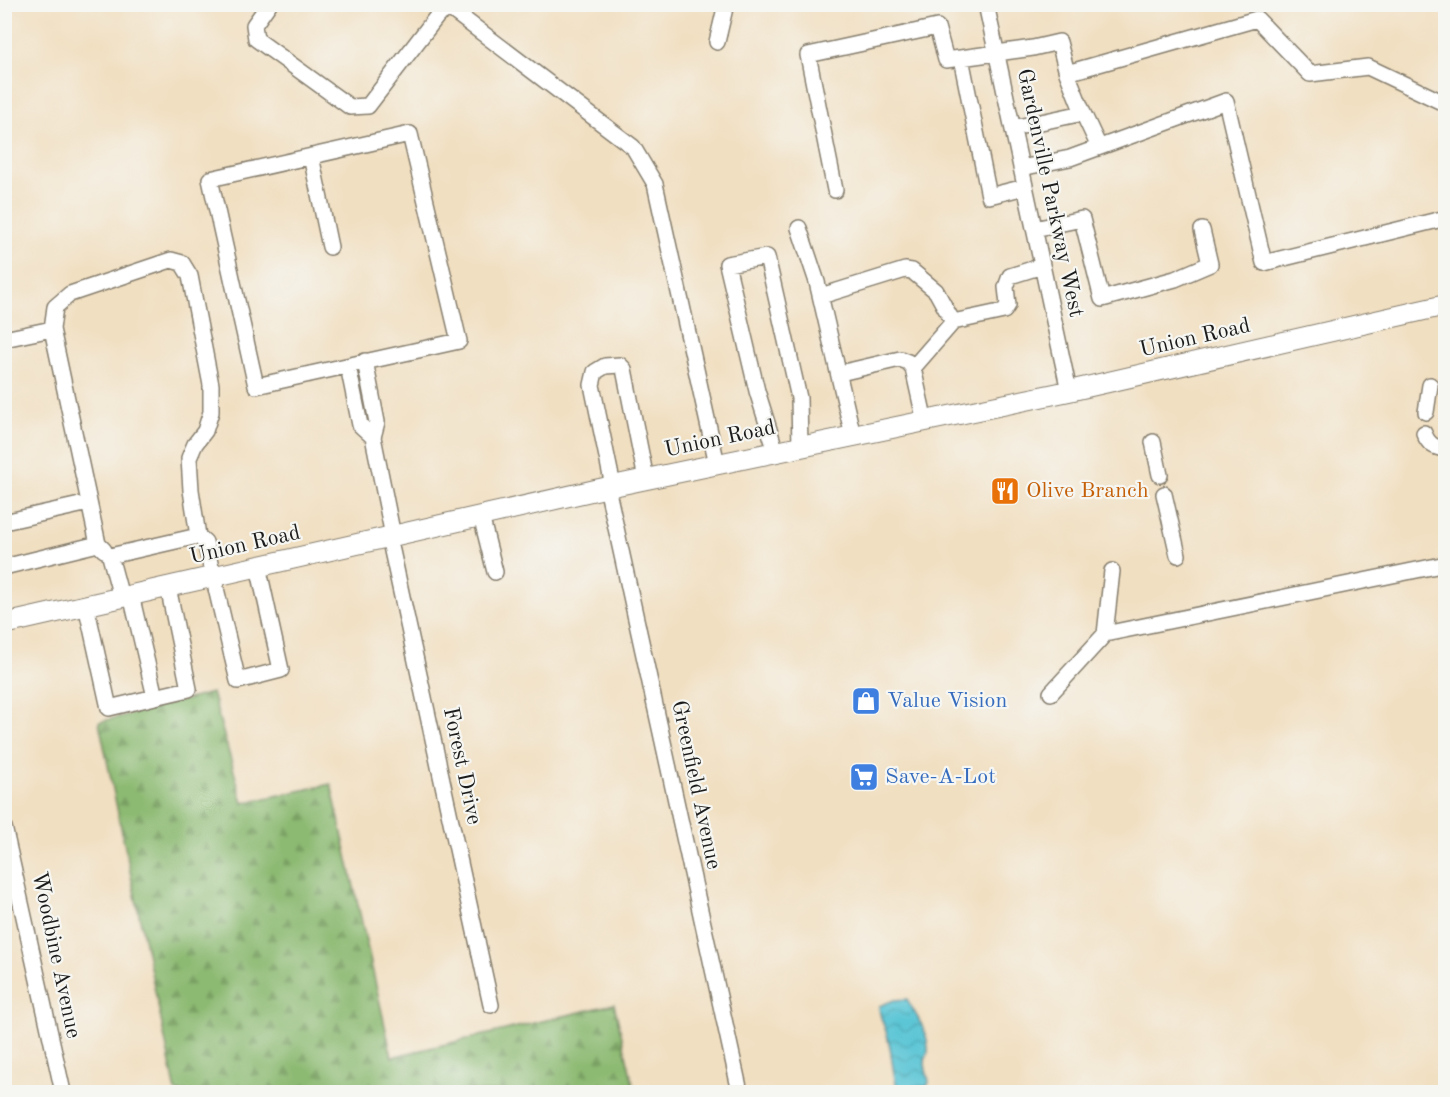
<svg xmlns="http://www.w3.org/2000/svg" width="1450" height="1097" font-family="'Old Standard TT',serif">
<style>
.forest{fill:url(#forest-firs);stroke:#546b47;stroke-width:1.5}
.water{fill:url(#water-waves);stroke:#3b7078;stroke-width:1.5}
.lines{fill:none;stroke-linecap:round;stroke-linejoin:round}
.minor-casing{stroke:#867e6e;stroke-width:18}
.major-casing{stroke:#867e6e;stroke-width:22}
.minor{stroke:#fff;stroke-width:15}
.major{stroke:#fff;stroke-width:20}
.labels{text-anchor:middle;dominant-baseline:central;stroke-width:4.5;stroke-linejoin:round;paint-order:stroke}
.street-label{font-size:22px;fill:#1c1c1c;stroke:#f6f6f2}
.food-label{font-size:22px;fill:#c56008;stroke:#f6f6f2;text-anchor:start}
.shop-label{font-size:22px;fill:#366cbe;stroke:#f6f6f2;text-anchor:start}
</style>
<defs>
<pattern id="forest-firs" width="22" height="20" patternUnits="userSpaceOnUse" patternTransform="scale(1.5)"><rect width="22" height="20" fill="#8cba72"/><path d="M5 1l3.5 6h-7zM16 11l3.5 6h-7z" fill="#789f62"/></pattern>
<pattern id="water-waves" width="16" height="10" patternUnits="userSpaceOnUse" patternTransform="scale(1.5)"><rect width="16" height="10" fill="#5ac5d5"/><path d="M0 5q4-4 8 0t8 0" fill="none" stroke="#4ea9b6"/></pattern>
</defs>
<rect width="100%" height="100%" fill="#f6f6f2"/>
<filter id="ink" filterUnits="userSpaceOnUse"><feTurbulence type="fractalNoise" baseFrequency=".0167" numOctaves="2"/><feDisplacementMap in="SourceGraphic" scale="12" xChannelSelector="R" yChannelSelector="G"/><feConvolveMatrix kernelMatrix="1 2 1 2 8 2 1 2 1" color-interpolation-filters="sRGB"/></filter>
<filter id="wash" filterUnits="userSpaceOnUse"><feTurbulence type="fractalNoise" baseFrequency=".008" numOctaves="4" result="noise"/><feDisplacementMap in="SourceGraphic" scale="24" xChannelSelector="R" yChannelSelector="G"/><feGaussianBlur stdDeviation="1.35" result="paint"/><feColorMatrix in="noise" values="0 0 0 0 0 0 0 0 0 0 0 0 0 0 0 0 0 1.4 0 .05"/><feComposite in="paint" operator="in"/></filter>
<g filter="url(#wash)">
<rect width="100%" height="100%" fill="#f1dfc1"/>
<path class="forest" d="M212 693 243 803 331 784 392 1057 614 1004 635 1092H176L99 722Z"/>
<path class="water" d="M907 999C916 1016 927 1029 928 1048 929 1054 925 1057 925 1063 925 1069 928 1076 929 1082L928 1085C919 1090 907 1091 897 1087 892 1070 892 1052 887 1034 884 1024 879 1017 879 1006L894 1000Z"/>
</g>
<g filter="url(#ink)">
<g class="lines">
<g class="minor-casing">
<path id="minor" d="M269 4 254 25 256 39 350 107 368 106 438 15 450 8
M444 4 633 147 655 184 717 464
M986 4 1069 391
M717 42 726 4
M961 58 989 196 1025 187
M1013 128 1083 113
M410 134 459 341 256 386 210 179Z
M1099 147 1083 113 1067 73 1257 19 1310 74 1368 67 1446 104
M311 156 330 247
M1021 168 1070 158 1226 101 1264 263 1446 218
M835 190 808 55 937 27 946 60 1033 48 1059 42 1067 73
M799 228 817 282 853 436
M1034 229 1082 219 1102 299 1175 279 1210 264 1202 230
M821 296 905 270 912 271 936 291 953 322
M52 329 98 544
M4 339 52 329 55 307 70 294 171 260 182 263 190 276 211 385V412L205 431 195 444 189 458 191 490 198 536
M365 361 377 422 373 437 393 536
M348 366 360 425 373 437
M913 368 953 322 1004 311 1008 305 1006 287 1010 276 1042 266
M840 373 900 359 908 362 913 368 925 422
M1426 412 1430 385
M1424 433C1428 444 1434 448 1446 449
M1153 442 1160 475
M776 452 757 391 727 264 767 257 799 398 800 447
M613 486 592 385 595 372 605 366 620 365 624 369 646 479
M607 487 740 1092
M1164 494 1178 555
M481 516 495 572
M4 522 89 503
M389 537 491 1005
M4 567 98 544 104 550
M121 597 110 556 198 536 205 542 238 681 281 670 258 566
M86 605 109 708 155 697 131 595
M1105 634 1112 571
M1051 693 1105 634 1446 564
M155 697 189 689 168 587
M4 827 63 1092"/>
</g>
<g class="major-casing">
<path id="major" d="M4 624 613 486 1069 391 1446 305"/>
</g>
<use href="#minor" class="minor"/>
<use href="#major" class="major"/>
</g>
</g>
<defs>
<g id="restaurant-square" transform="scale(1.5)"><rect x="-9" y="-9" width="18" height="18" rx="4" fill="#e8710a" stroke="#f6f6f2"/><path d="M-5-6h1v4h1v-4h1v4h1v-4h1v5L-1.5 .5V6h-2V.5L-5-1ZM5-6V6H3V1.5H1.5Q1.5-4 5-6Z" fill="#fff"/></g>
<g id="shop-square" transform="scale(1.5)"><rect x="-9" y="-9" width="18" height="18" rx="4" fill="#3f7fe0" stroke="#f6f6f2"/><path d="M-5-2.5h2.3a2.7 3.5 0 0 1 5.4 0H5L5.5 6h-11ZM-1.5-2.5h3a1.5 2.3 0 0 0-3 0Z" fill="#fff"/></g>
<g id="supermarket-square" transform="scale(1.5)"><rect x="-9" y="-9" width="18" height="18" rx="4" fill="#3f7fe0" stroke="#f6f6f2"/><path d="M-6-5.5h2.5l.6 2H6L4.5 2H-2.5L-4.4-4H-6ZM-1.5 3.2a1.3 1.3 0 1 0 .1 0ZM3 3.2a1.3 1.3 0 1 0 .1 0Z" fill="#fff"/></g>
</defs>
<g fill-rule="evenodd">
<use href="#restaurant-square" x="1005" y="491"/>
<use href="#shop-square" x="866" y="701"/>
<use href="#supermarket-square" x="864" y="777"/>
</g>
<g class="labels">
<g class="street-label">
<text transform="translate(1050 193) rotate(78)">Gardenville Parkway West</text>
<text transform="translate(1195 338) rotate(-13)">Union Road</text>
<text transform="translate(720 439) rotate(-12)">Union Road</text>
<text transform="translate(245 545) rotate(-13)">Union Road</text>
<text transform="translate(462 766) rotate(78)">Forest Drive</text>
<text transform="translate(696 785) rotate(78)">Greenfield Avenue</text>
<text transform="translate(56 955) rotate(78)">Woodbine Avenue</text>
</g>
<g class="food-label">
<text x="1026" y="491">Olive Branch</text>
</g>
<g class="shop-label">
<text x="887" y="701">Value Vision</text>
<text x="885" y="777">Save-A-Lot</text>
</g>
</g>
<rect width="1450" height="1097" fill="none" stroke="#f6f6f2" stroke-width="24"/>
</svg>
